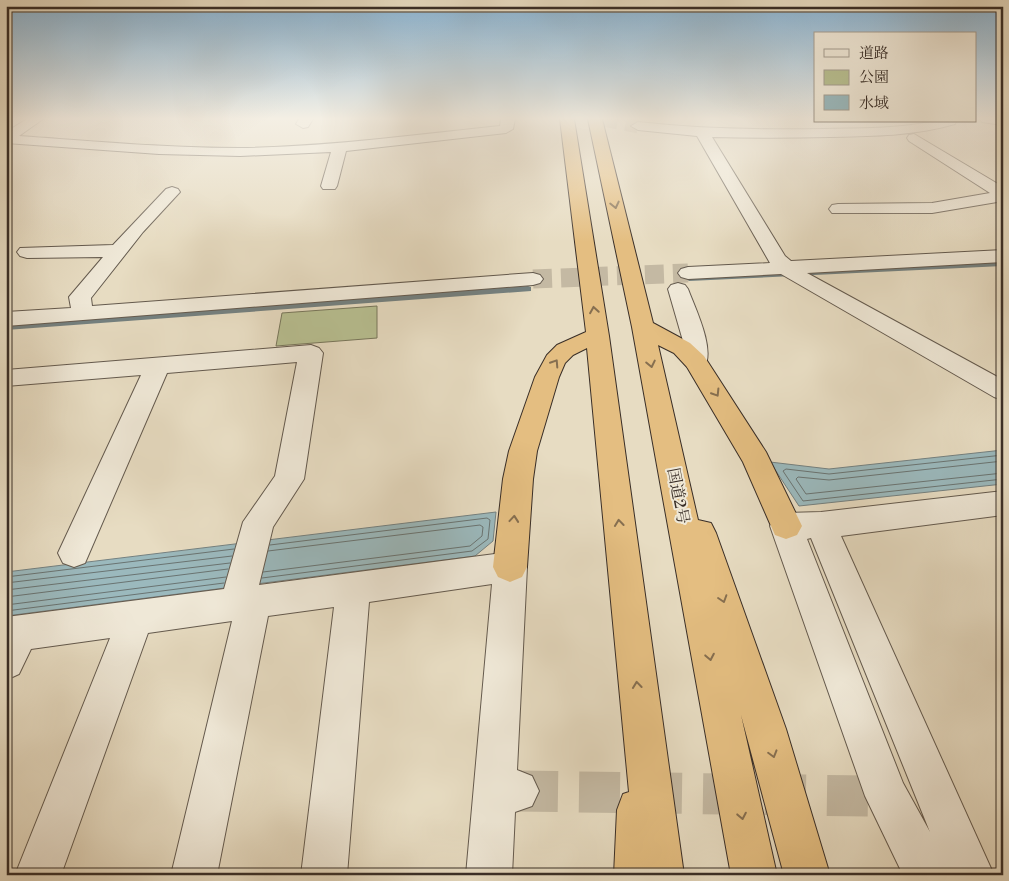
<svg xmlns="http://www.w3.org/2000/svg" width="1009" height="881" font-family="'Libre Bodoni','Noto Serif JP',serif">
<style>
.green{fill:#b8c092;stroke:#78775c}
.water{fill:#9bb9bd;stroke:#748181}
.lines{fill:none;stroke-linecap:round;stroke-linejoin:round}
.shore{stroke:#6a7472;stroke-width:1}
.stream{fill:#748181;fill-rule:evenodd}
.street-tunnel-far2{stroke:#c4b9a3;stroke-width:15;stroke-dasharray:15 8;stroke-linecap:butt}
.street-tunnel-far1{stroke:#c4b9a3;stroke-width:19;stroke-dasharray:19 9;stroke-linecap:butt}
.street-tunnel{stroke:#c4b9a3;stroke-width:41;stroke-dasharray:41 21;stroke-linecap:butt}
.street-casing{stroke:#645a4e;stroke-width:2}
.highway-casing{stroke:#392e27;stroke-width:2}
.street{fill:#efe8d7;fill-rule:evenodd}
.highway{fill:#e4be81;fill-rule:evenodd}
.oneway{stroke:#866f50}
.labels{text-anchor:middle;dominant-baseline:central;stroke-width:4;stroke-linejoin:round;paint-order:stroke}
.street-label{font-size:16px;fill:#392e27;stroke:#efe8d7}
</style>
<rect width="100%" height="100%" fill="#e7dcc2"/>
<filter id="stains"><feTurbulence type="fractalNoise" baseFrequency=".004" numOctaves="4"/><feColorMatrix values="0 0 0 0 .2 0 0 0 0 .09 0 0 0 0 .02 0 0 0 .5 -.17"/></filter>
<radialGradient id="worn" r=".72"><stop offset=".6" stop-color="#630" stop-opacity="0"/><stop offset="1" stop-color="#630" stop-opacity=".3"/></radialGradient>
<path class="green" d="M377 306V338L276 346 282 313Z"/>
<path class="water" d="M1003 450V484L799 506 770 462 829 469Z
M496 512 493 541 475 556 6 616V572Z"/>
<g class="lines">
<path class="shore" d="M1003 455 829 474 786 469 783 471 803 501 1003 479
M1003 461 829 480 798 477 796 479 806 494 1003 473
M263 572 470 546 482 536 483 527 480 525 268 551
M6 577 234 549
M262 578 472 551 488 539 490 520 487 518 270 545
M6 583 232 556
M6 590 230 563
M6 597 228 569
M6 605 226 577
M6 611 224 583"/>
<path class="stream" d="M1003 262V266L689 281 685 279 689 277Z
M528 286 531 287V291L6 330V324Z"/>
<path class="street-tunnel-far2" d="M603 119 638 126"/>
<path class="street-tunnel-far1" d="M533 279 688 273"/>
<path class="street-tunnel" d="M517 791 868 796"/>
<g class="street-casing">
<path id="street" d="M27 119H43L19 136C92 141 166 148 239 148 326 147 413 135 500 126L501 119H515L513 129 506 133 346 151 337 186 335 189H323L321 186 331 152 240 156 159 154 6 143V132Z
M299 119H313L308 127 303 128 296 124Z
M980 119H1003V125L982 122Z
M935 121H956L955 124C914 136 873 136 830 137 790 138 751 138 712 137L785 256 791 261 1003 250V262L807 273 1003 380V400L994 397 781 274 688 279 681 277 678 273 681 269 688 267 770 263 697 136 638 130 631 126 638 122C700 129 762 130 824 129 861 128 899 129 935 121Z
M914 134 1003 187V201L932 213H832L829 209 832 205 838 204 932 203 990 193 909 141 907 138 909 135Z
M172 187 178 189 180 192 143 232 91 298 92 306 533 273 540 275 543 279 540 283 533 285 6 326V312L71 308 69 297 103 257 27 258 20 256 17 252 20 248 113 245 166 189Z
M678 283 685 285 688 289C695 308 716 350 704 368L696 370 688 368 684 362 683 341 668 289 671 285Z
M311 345 319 348 323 353 304 479 273 527 259 585 510 552 522 557 527 567 517 770 532 776 539 791 532 806 515 812 512 875H466L492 584 369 602 347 875H301L334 607 268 616 217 875H171L232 621 148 633 61 875H15L110 638 31 649 19 674 6 680V617L224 589 243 522 275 476 297 362 167 373 85 563 74 567 63 563 58 553 141 375 6 386V370Z
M1003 491V515L841 536 994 875H903L865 796 770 526 775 517 786 513 821 512ZM811 538 930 832 903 783 807 539Z"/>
</g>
<g class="highway-casing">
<path id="highway" d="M560 119H574L609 336 684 875H614L617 810 623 794 629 792 587 348 573 355 565 363 559 377 537 451 533 479 527 567 522 577 510 582 498 577 493 567 503 479 509 451 535 377 547 355 557 345 586 332Z
M588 119H602L653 323 690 343 704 356 766 452 802 526 797 535 786 539 775 535 743 462 687 367 674 353 658 345 698 520 711 523 716 533 786 729 830 875H784L741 715 777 875H731L632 327Z"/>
</g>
<use href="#street" class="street"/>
<use href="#highway" class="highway"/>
</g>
<defs><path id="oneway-chevron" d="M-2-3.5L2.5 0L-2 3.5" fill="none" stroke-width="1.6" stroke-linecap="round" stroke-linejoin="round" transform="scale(1.25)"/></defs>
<g class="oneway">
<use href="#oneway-chevron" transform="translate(615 205) rotate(77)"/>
<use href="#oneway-chevron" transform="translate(594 310) rotate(-99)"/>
<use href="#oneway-chevron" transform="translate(555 363) rotate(-57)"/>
<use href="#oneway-chevron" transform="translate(651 364) rotate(78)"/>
<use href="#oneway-chevron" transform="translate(716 393) rotate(58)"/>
<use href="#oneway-chevron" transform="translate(514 519) rotate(-85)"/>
<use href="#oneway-chevron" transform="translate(619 523) rotate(-96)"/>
<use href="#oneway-chevron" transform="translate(723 599) rotate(72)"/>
<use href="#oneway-chevron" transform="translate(710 657) rotate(79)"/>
<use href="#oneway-chevron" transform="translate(637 685) rotate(-96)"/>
<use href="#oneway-chevron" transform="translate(773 754) rotate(74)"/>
<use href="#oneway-chevron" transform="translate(742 816) rotate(79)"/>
</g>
<linearGradient id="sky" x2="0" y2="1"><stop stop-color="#89b6d7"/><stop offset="0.49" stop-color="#f4efe4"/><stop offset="1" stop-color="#f4efe4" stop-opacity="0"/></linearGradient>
<rect width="1009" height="242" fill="url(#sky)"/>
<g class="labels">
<g class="street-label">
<text transform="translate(678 496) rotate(79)">国道2号</text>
</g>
</g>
<rect width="1009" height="881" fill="none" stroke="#e7dcc2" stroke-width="25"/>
<rect x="8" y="8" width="994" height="866" fill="none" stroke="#392e27" stroke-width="2.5"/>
<rect x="12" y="12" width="984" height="856" fill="none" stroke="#392e27"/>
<rect x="814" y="32" width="162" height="90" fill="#efe8d7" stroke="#a69e91"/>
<rect x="824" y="49" width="25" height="8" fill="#efe8d7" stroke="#a69e91"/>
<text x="859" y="58" font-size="15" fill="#392e27">道路</text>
<rect x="824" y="70" width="25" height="15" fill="#b8c092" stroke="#a69e91"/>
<text x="859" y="82" font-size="15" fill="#392e27">公園</text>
<rect x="824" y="95" width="25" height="15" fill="#9bb9bd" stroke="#a69e91"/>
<text x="859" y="108" font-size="15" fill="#392e27">水域</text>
<rect width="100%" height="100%" filter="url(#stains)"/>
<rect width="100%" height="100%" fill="url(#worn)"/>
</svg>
